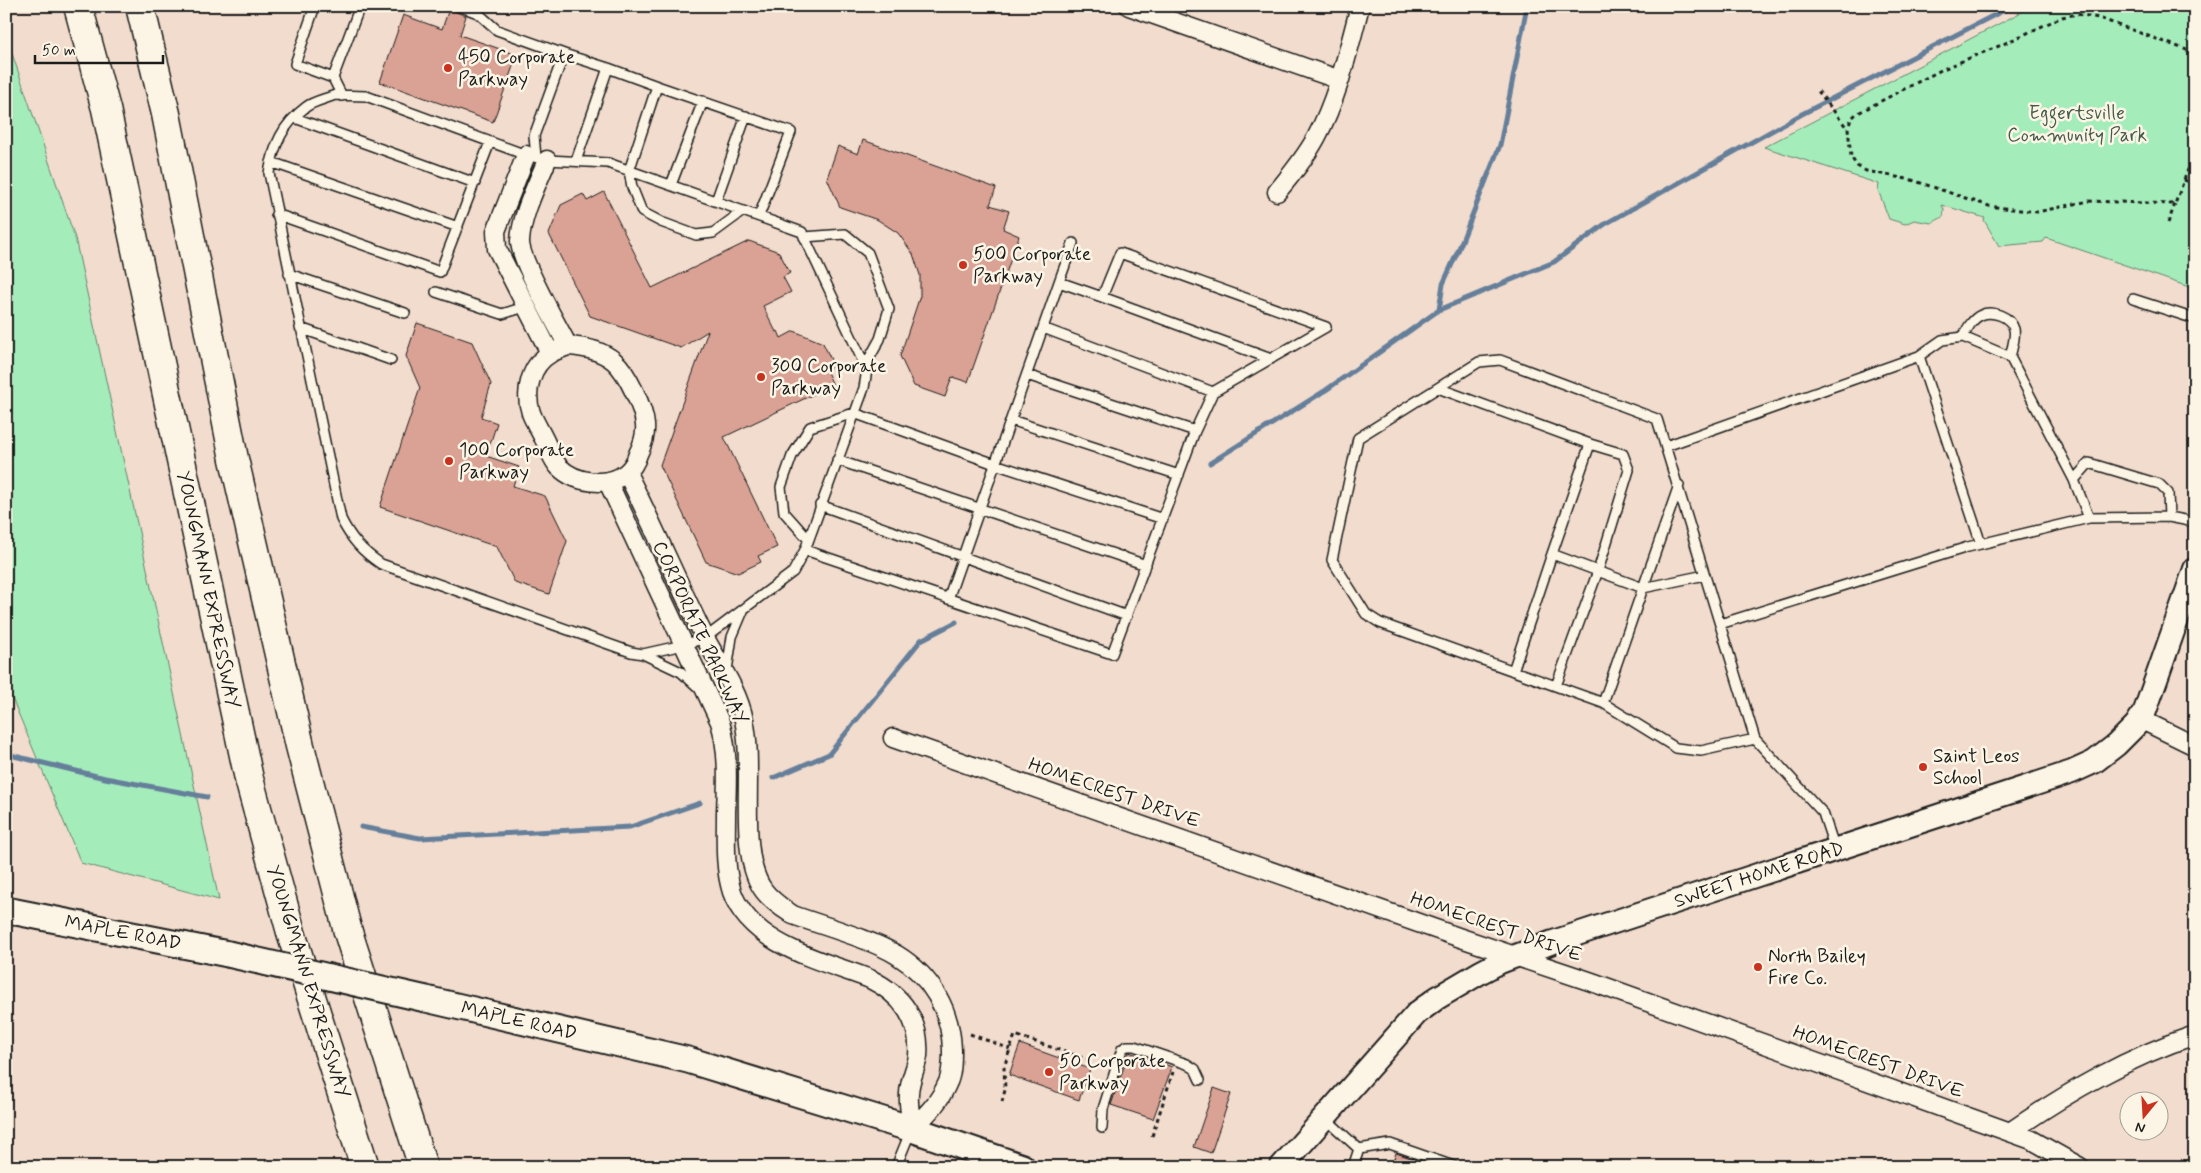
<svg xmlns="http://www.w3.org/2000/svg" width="2201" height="1173" font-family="Mynerve,sans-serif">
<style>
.green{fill:#a4edbb;stroke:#60846c}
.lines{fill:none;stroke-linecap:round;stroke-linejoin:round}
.stream{stroke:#657f9a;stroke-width:5}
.building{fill:#daa294;stroke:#1c1c1c}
.service-casing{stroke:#1c1c1c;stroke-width:12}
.minor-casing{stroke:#1c1c1c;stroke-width:21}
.tertiary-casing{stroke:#1c1c1c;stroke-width:26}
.secondary-casing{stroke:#1c1c1c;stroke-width:29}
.motorway-casing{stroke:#1c1c1c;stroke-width:31}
.path{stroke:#1c1c1c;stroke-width:3;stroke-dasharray:4 4;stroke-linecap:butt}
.service{stroke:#fcf5e5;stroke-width:9}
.minor{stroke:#fcf5e5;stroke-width:18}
.tertiary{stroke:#fcf5e5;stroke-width:22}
.secondary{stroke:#fcf5e5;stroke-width:25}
.motorway{stroke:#fcf5e5;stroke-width:28}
.secondary-bridge-casing{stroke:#1c1c1c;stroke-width:29;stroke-linecap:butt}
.secondary-bridge{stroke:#fcf5e5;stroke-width:25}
.poi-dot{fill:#c8321e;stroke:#fcf5e5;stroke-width:2}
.labels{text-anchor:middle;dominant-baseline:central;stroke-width:5;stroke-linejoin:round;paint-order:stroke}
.poi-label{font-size:19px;fill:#1c1c1c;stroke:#fcf5e5;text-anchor:start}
.park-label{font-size:19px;fill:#455b4c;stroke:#fcf5e5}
.street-label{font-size:19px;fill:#1c1c1c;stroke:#fcf5e5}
</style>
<rect width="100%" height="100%" fill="#f2dccd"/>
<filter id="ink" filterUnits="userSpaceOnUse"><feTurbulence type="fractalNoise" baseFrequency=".02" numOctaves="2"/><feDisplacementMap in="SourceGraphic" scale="10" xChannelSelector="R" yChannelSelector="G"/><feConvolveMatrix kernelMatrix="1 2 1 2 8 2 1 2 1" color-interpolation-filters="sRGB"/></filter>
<g filter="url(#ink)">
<path class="green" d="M2033 6H2195V289L2046 238 2043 242 1999 246 1984 220 1985 218 1942 205 1944 210 1943 217 1931 223 1914 220 1905 224 1889 219 1878 190 1879 184 1764 147Z
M6 36 75 238 219 900 81 863 6 684Z"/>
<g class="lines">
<path class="stream" d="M1439 310 1443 284 1458 251 1500 145 1527 6
M1210 463 1326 390 1439 310 1554 262 1605 224 1802 114 2012 6
M6 754 105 778 207 797
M773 778 829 754 921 640 956 622
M361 827 420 838 630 827 700 803"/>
</g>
<path class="building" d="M449 9 466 16 460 35 517 55 493 122 380 82 403 15 442 29Z
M863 140 996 188 990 205 1009 211 1003 229 1019 236 968 382 952 377 945 397 914 386 900 356 920 296V275L913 254 898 233 878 220 840 207 827 178 838 146 858 154Z
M604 192 652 288 749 241 779 252 790 273 783 277 791 292 763 306 776 332 778 331 781 338 794 331 823 343 834 366 826 370 833 385 724 437 777 547 758 556 761 562 738 573 706 562 660 465 708 331 681 348 590 316 549 234 561 205 583 194 587 201Z
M417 323 472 342 491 384 481 417 497 423 486 456 519 467 513 486 545 496 567 541 549 594 515 583 497 547 380 507 420 388 406 356Z
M1020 1044 1090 1069 1079 1100 1009 1075Z
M1129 1052 1172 1067 1153 1119 1111 1105Z
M1214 1088 1231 1094 1211 1153 1194 1147Z
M1396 1153 1435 1166V1167H1391Z"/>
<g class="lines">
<g class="service-casing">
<path id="service" d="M315 6 295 64 333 78
M459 6 478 13 497 30 564 54
M335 95 366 96 526 155 547 160 608 163 802 232 867 370 864 388 805 550 793 572 705 638 683 645 643 654 631 652 381 564C362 551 351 539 341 519L269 173C274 145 282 125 306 107 314 101 326 99 335 95Z
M342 96 333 78 360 6
M295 118 475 183
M536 157 534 136 564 54 608 68
M576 161 608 68 657 86
M271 162 458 227
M671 185 703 101
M716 201 746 116
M743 211 713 233 696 235 661 222 642 212 632 187 629 171 657 86 791 132 759 216
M276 214 440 272 490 142
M804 237 845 234 868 253 889 309 880 339 865 366
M289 274 405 313
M436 292 502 314 528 306
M1102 297 1271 359
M2133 299 2195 319
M300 328 391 360
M1043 328 1213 392
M1963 337C1967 329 1972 319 1981 315 1992 310 2010 316 2014 329 2016 337 2012 348 2010 357
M1919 356 1942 340 1963 337 2010 357 2074 480
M1027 375 1195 431
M1438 388 1590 444 1552 554
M1011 420 1179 475
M1666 446 1919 356 1981 544
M837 460 1146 565
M820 505 1127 616
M2089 518 2074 480 2089 463 2159 484 2168 493 2169 517
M808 539 784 512 781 487 792 456 810 427 854 413 995 464 1163 519
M805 550 1112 654 1195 431 1213 392 1326 327 1120 253 1102 297 1059 282 1073 243
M948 599 1059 282
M1720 624 1968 547 2089 518 2169 517 2195 522
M643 654 681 672 700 689
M727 670 732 637 743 611
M1513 671 1552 554 1643 588 1679 485
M1556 686 1598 571 1629 470 1623 454 1590 444
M1603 703 1643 588 1705 575
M1755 739 1701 751 1676 748 1603 703 1380 623 1366 614 1332 560 1358 438 1479 362 1500 360 1657 419 1755 739 1823 813 1835 849
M1324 1117 1359 1149
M1102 1128 1103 1109 1122 1049 1127 1046H1134L1187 1064 1195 1069 1200 1080
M1359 1149 1390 1144 1456 1167
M896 1167 911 1130
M1353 1167 1359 1149"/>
</g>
<g class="minor-casing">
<path id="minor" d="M1129 6 1340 80
M526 155 496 231 497 249 550 353
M547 160C537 185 522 213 520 241 519 258 558 327 568 346
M1277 192C1291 175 1305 158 1316 138 1338 97 1348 51 1360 6
M568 346C585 347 601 350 614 361 627 372 644 409 645 425 646 435 642 446 638 454 636 461 631 469 626 473 608 488 575 483 559 467 552 460 548 446 543 437 539 429 534 421 531 413 524 392 530 365 551 353 556 350 563 348 568 346Z
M627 473C654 527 678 583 705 638 719 664 738 690 744 720 755 767 737 850 762 888 769 899 782 908 793 915 823 926 871 939 897 955 931 976 951 1010 952 1050 952 1061 952 1075 947 1084 939 1103 926 1115 912 1129
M608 482 720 722C729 752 727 782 726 813 726 839 724 867 732 892 751 946 824 961 870 979 901 994 921 1020 918 1056 916 1069 909 1081 909 1094 908 1105 911 1118 912 1129
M2140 719 2195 746
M893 738 1458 937 1592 982 2032 1140 2080 1167
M2010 1132C2068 1092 2128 1057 2195 1035"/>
</g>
<g class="tertiary-casing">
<path id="tertiary" d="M1281 1167 1417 1013 1437 998 1481 972 1500 962 1553 942 2072 772 2094 762 2116 745 2136 725 2145 711 2195 569"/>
</g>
<g class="secondary-casing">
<path id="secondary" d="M6 910 228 954
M426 999 688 1060 912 1129 1022 1167"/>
</g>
<g class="motorway-casing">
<path id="motorway" d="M78 6 106 109 249 779 292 936 365 1167
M140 6 166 114 234 459 300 746 348 932 423 1167"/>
</g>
<path class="path" d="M2195 53 2099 18 2077 14 2062 17 1999 46 1943 69 1856 114 1851 119 1848 128 1851 157 1857 166 1866 171 1912 180 1989 206 2037 212 2089 201 2175 204 2195 151V139
M1818 91 1847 128
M2184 180 2195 184
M2168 223 2175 204
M970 1034 1010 1049
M1002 1102 1005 1090 1004 1067 1015 1035 1092 1061
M1152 1136 1173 1072"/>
<use href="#service" class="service"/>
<use href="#minor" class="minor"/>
<use href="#tertiary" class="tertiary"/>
<use href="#secondary" class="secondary"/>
<use href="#motorway" class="motorway"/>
<g class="secondary-bridge-casing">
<path id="secondary-bridge" d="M228 954 426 999"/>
</g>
<use href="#secondary-bridge" class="secondary-bridge"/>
</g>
</g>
<g class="poi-dot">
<circle cx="448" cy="68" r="5"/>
<circle cx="963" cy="265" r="5"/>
<circle cx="761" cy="377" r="5"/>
<circle cx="449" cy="461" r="5"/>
<circle cx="1923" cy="767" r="5"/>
<circle cx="1758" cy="967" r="5"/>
<circle cx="1049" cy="1072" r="5"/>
</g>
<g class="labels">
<g class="poi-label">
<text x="458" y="57">450 Corporate<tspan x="458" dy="22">Parkway</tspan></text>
<text x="973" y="254">500 Corporate<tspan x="973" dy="22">Parkway</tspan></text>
<text x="771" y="366">300 Corporate<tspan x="771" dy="22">Parkway</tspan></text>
<text x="459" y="450">100 Corporate<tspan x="459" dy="22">Parkway</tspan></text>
<text x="1933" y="756">Saint Leos<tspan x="1933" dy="22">School</tspan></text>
<text x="1768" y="956">North Bailey<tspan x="1768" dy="22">Fire Co.</tspan></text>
<text x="1059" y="1061">50 Corporate<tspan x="1059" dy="22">Parkway</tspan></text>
</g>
<g class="park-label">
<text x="2077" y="113">Eggertsville<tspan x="2077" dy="22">Community Park</tspan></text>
</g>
<g class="street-label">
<text transform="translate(208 590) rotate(78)">YOUNGMANN EXPRESSWAY</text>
<text transform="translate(700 633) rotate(65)">CORPORATE PARKWAY</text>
<text transform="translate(1114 793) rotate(19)">HOMECREST DRIVE</text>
<text transform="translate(1759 875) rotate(-18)">SWEET HOME ROAD</text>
<text transform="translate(1496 927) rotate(19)">HOMECREST DRIVE</text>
<text transform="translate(123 933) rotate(11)">MAPLE ROAD</text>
<text transform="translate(308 982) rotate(73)">YOUNGMANN EXPRESSWAY</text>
<text transform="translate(519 1021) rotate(13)">MAPLE ROAD</text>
<text transform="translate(1878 1062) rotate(20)">HOMECREST DRIVE</text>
</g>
</g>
<rect width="2201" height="1173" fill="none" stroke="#fcf5e5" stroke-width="25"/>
<rect x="12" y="12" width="2176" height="1148" fill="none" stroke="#1c1c1c" stroke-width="2" filter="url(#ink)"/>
<g transform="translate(2144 1116) rotate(198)"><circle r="24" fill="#fcf5e5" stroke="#a29e95"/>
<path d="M0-4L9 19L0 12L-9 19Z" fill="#c8321e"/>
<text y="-8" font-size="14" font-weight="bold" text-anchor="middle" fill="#1c1c1c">N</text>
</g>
<path d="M35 55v8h128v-8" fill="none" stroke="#1c1c1c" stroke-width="2.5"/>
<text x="42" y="55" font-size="15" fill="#1c1c1c" stroke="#fcf5e5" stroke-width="4" paint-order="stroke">50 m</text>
</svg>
